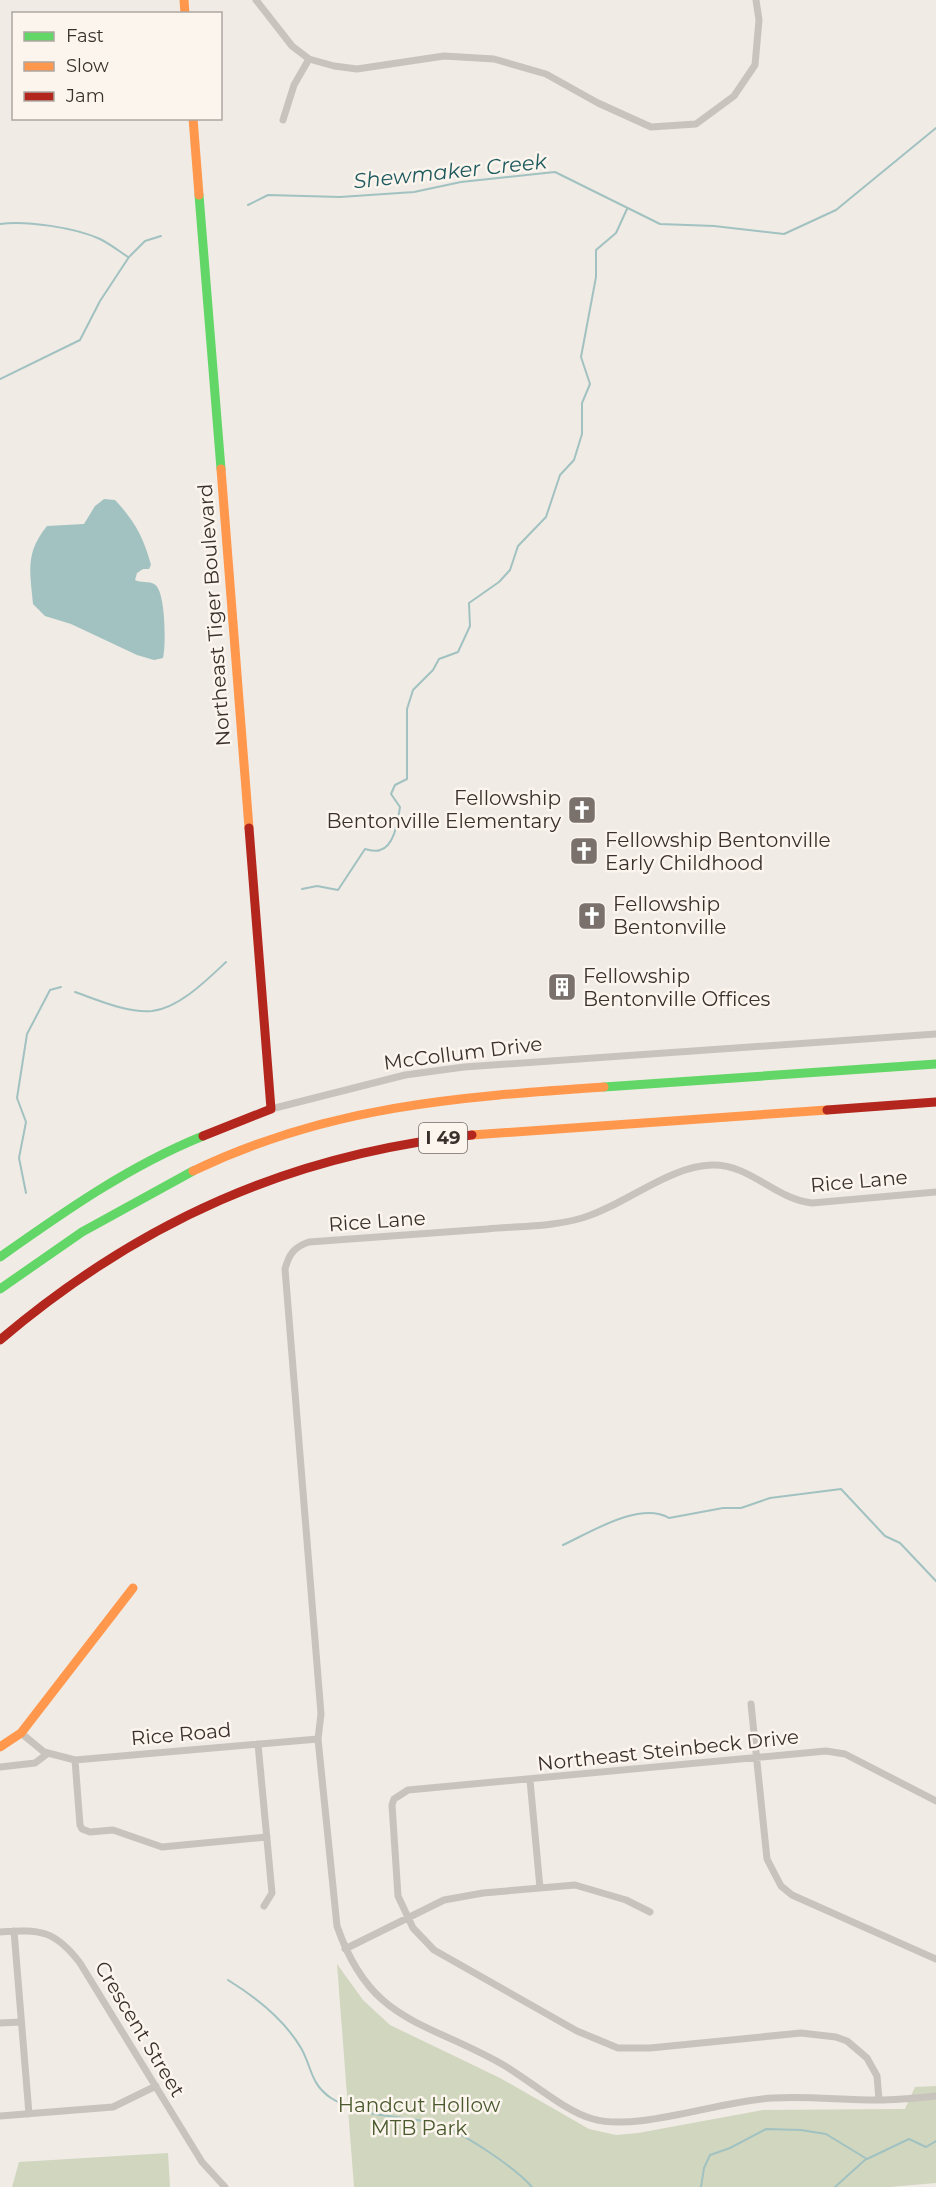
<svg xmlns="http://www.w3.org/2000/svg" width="936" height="2187" font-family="Montserrat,sans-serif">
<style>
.green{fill:#d1d6bf}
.water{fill:#a1c2c1}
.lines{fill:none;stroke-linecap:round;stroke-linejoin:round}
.stream{stroke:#a1c2c1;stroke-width:2}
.street{stroke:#c9c3be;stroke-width:7}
.fast{stroke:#63d668;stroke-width:9}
.slow{stroke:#ff974d;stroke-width:9}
.jam{stroke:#b3261e;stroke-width:9}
.labels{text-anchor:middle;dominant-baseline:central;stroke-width:5;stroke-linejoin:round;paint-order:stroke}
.shield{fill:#fbf5ee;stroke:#756b66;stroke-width:1.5}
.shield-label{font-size:18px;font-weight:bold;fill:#3b302b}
.street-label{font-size:20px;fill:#3b302b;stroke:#fbf5ee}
.poi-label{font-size:20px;fill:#3b302b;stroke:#fbf5ee;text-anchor:start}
.park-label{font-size:20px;fill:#4a5a2e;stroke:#fbf5ee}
.water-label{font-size:21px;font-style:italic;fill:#1f5a5e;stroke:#fbf5ee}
</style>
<rect width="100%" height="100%" fill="#f0ebe5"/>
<path class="green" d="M337 1964 363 2000 390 2025 500 2078 589 2129 616 2135 638 2133 763 2110 905 2109 915 2087 936 2086V2183L890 2187H354Z
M168 2153 170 2187H12L19 2162Z"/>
<path class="water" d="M104 499 115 500C134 520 144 538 151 565L149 569H143L137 573 135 580C141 583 149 581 154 584 166 589 166 647 163 658L154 660 137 655 71 624 45 616 33 604C30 571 25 553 47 526L84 524 95 506Z"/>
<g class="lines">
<path class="stream" d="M248 205 268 195 340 197 414 192 461 182 555 172 660 224 714 226 784 234 836 210 936 128
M0 224C26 220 76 228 100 239 110 244 119 251 128 257
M0 379 80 340 100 301 129 257 145 241 161 236
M302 889 317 886 338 890 365 849C369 850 376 852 380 850 395 846 398 819 400 807L391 794 395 785 407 779V709L413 690 433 670 439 659 458 652 470 626 469 603 499 582 510 570 518 546 546 517 560 475 574 460 582 434V403L590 384 581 357 596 277V250L616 233 627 209
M75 992C98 1000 127 1013 152 1011 179 1008 207 980 226 962
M26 1193 19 1158 26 1122 17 1098 27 1034 50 990 61 987
M563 1545C591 1532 640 1501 669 1518L723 1508H741L770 1498 841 1489 885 1536 900 1543 936 1581
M228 1980C257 1998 284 2019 301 2048 312 2067 310 2084 331 2098 362 2118 398 2115 433 2123 460 2130 513 2166 532 2187
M701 2187 704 2168 710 2155 730 2148 766 2129 801 2130 826 2134 867 2159 909 2139 926 2147 936 2141
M835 2187 866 2159"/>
<path class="street" d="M256 0 292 46 309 59 334 66 357 69 444 56 494 59 546 74 598 103 651 127 696 124 734 96 755 65 759 20 756 0
M283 120 294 85 309 59
M271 1109 405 1075 464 1067 936 1034
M936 1192 812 1203C775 1199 750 1164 712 1165 668 1166 624 1206 582 1218 552 1227 518 1226 487 1229 428 1233 368 1238 309 1242 294 1247 289 1254 285 1269L321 1714 318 1739 337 1926C370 2022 423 2020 500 2063 529 2079 562 2110 593 2119 638 2132 722 2100 773 2098 807 2096 842 2100 877 2100 897 2100 917 2098 936 2096
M751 1704 767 1859 781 1886 792 1895 936 1959
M21 1733 44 1752 75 1760 318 1739
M258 1744 272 1893 264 1906
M75 1760 80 1825 82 1829 90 1832 113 1830 162 1847 267 1837
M0 1767 35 1763 47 1754
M530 1780 540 1888
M14 1931 29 2114
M0 1932C40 1929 55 1930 80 1963L202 2162 225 2187
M345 1949 444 1900 483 1893 575 1885 626 1900 650 1912
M0 2023 21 2022
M879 2100 877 2076 867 2058 847 2041 836 2037 801 2033 650 2048H618L577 2031 434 1950 413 1928 398 1896 392 1805 394 1799 408 1790 826 1751 845 1754 936 1801
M0 2116 113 2107 156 2086"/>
<path class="fast" d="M199 195 221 469
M604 1087 936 1064
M0 1257C65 1211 129 1166 203 1136
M0 1289 82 1232 193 1171"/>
<path class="slow" d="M184 0 185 14
M193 118 199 195
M221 469 249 828
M472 1135 827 1110
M193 1171C328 1106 457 1097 604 1087
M0 1747 21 1733 133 1588"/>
<path class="jam" d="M827 1110 936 1102
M203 1136 271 1109 249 828
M0 1340C139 1222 290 1154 472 1135"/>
</g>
<defs>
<g id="church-square" transform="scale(1.5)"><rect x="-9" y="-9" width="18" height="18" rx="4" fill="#7a716c" stroke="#fbf5ee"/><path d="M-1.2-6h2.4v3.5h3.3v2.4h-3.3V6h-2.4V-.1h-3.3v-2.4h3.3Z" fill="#fff"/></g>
<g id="building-square" transform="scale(1.5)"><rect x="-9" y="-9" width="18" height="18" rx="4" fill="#7a716c" stroke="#fbf5ee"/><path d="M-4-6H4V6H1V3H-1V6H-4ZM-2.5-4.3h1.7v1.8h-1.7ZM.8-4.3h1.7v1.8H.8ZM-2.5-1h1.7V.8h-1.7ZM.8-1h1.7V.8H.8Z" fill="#fff"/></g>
</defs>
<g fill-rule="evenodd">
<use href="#church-square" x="582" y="810"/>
<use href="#church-square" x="584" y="851"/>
<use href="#church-square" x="592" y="916"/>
<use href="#building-square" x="562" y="987"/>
</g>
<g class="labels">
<rect class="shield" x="419" y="1123" width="48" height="30" rx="4.5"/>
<g class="shield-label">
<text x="443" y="1138">I 49</text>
</g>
<g class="street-label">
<text transform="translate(214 615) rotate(-94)">Northeast Tiger Boulevard</text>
<text transform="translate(463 1053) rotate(-7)">McCollum Drive</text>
<text transform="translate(859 1181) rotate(-5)">Rice Lane</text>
<text transform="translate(377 1221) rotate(-4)">Rice Lane</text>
<text transform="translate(181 1734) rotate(-5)">Rice Road</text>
<text transform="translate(668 1750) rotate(-6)">Northeast Steinbeck Drive</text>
<text transform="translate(140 2029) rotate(59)">Crescent Street</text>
</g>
<g class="poi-label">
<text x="561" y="798" text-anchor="end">Fellowship<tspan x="561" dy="23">Bentonville Elementary</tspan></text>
<text x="605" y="840">Fellowship Bentonville<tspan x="605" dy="23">Early Childhood</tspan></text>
<text x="613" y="904">Fellowship<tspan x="613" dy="23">Bentonville</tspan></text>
<text x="583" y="976">Fellowship<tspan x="583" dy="23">Bentonville Offices</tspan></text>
</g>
<g class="park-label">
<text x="419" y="2105">Handcut Hollow<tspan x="419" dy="23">MTB Park</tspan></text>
</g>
<g class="water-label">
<text transform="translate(450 171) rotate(-6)">Shewmaker Creek</text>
</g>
</g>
<rect x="12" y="12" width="210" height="108" fill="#fbf5ee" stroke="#aea6a0" stroke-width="1.5"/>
<rect x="24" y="32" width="30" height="9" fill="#63d668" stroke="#aea6a0" stroke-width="1.5"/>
<text x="66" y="42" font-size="18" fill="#3b302b">Fast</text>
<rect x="24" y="62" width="30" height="9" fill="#ff974d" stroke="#aea6a0" stroke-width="1.5"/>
<text x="66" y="72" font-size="18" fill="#3b302b">Slow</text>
<rect x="24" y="92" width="30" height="9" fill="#b3261e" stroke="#aea6a0" stroke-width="1.5"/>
<text x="66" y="102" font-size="18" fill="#3b302b">Jam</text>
</svg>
